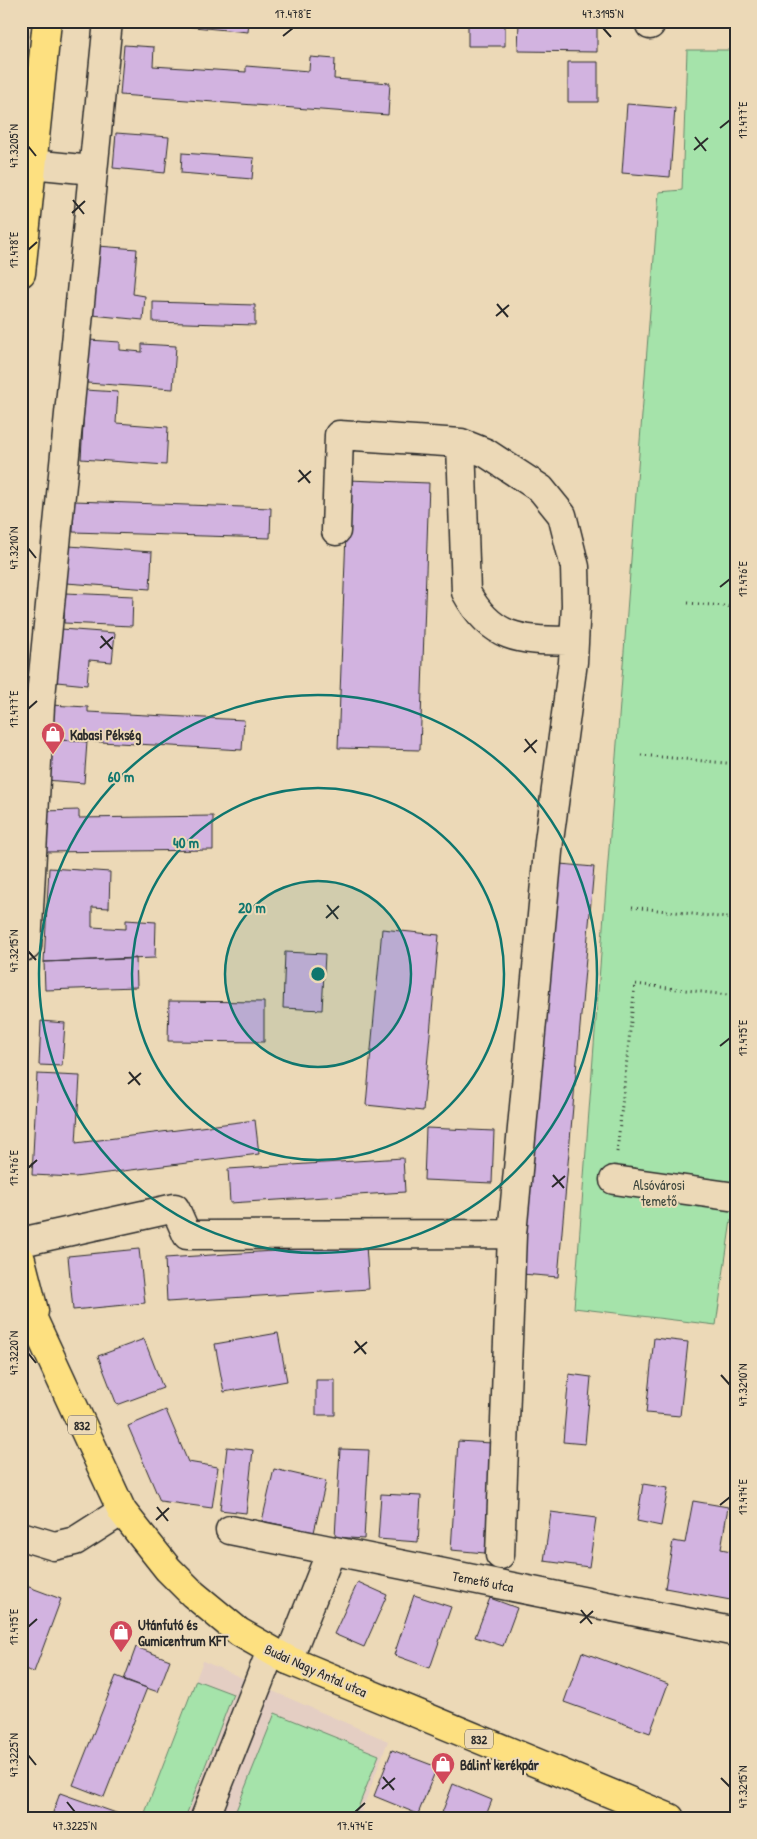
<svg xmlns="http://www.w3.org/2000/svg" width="757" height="1839" font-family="'Patrick Hand',sans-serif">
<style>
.built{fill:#e4cec3}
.green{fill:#a5e3aa;stroke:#68876a}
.building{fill:#d2b3e0;stroke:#2b2b2b}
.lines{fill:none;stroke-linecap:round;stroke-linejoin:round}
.minor-casing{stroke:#2b2b2b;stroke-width:31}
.major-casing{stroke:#2b2b2b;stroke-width:31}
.path{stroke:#2b2b2b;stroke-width:3;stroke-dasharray:1 4;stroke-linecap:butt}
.minor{stroke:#ecd9b7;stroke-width:28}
.major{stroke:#fde080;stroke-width:28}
.ticks{fill:none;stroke:#2b2b2b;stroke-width:2}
.ring{fill:none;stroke:#0f766e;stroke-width:2.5}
.labels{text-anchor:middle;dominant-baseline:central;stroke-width:4;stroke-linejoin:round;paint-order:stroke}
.shield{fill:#ecd9b7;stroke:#655f55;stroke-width:1}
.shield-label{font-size:12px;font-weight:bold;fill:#2b2b2b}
.poi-label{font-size:14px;font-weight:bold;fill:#2b2b2b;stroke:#ecd9b7;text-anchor:start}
.park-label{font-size:14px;fill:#3d473e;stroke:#ecd9b7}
.street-label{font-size:14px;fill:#2b2b2b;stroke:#ecd9b7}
.centre{fill:#0f766e;stroke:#ecd9b7;stroke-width:2.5}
.ring-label{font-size:15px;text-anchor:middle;font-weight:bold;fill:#0f766e;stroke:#ecd9b7;stroke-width:4;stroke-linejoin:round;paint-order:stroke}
.neatline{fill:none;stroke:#2b2b2b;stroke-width:2}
.ticks-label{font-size:12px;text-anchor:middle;fill:#2b2b2b}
</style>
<rect width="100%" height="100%" fill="#ecd9b7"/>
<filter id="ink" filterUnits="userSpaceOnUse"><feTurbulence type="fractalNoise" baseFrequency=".02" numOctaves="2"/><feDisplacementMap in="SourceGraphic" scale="10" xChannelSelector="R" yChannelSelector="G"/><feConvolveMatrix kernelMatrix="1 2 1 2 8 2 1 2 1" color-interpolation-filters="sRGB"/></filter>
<g filter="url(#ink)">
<path class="built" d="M203 1661 388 1741 359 1818H143Z"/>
<path class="green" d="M687 50H736V1220H731L716 1325 574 1308 659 192 682 190Z
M196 1680 233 1694 185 1818H143Z
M275 1713 379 1755 354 1818H233Z"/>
<path class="building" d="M130 21H249L248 32Z
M519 21H597V52L518 51Z
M468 22 505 23V46H468Z
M124 45 154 47 153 66 246 72V66L309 71 310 57 335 59 334 79 390 83 388 115 120 95Z
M568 62H598V102H568Z
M627 104 675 108 670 177 622 173Z
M116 133 169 137 165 173 113 168Z
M182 153 254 158 252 179 181 173Z
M98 246 137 249 133 294 145 296 143 320 92 315Z
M153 302 255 305V325L153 322Z
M89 340 120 342V350L142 352V344L176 346 173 389 87 383Z
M85 390 118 392 116 423 168 427 166 465 81 459Z
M348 480 429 483 420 750 338 748Z
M74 501 271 508 270 538 73 532Z
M69 546 152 552 150 589 66 583Z
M65 593 133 596 132 626 64 623Z
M61 629 115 633 112 662 89 660 87 685 57 682Z
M50 705 88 707V712L244 720 242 750 48 739Z
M48 739 87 742 84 783 45 780Z
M79 810V818L213 816V850L44 852 43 811Z
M560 864 594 867 558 1277 522 1274Z
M49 868 110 872 109 908 92 907V927L126 929V920L156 922 155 958 44 962Z
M382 929 439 935 423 1111 366 1105Z
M285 952 325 954 322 1010 283 1008Z
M136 958 137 987 45 990 44 962Z
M169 1001 264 1002V1042L168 1041Z
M41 1021 65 1023 62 1066 39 1065Z
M37 1074 80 1076 76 1143 255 1120 259 1154 75 1177 32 1175Z
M426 1128 494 1131 492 1183 424 1180Z
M403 1158 405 1192 230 1203 228 1169Z
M366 1245 369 1289 167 1302 165 1258Z
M139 1249 145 1303 73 1310 68 1256Z
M278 1333 287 1381 224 1392 215 1344Z
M654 1338 688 1342 680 1416 646 1413Z
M144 1339 163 1388 117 1405 98 1356Z
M569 1374 591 1377 585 1444 563 1442Z
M316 1380H335V1415H316Z
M166 1410 188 1462 218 1467 212 1508 160 1501 128 1426Z
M458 1441 492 1443 485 1553 451 1550Z
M227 1447 253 1450 246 1513 220 1510Z
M340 1449 369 1450 364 1539 335 1537Z
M274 1469 326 1481 314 1532 262 1521Z
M643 1484 668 1488 661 1526 637 1521Z
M381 1494 421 1496 418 1542 378 1539Z
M693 1501 728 1507 721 1549 736 1552V1601L665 1588 673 1541 685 1543Z
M551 1512 596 1518 589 1567 544 1561Z
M358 1582 387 1595 364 1647 334 1634Z
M21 1584 61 1599 34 1672 21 1668Z
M414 1595 451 1607 430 1668 394 1655Z
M490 1598 517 1608 503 1646 475 1637Z
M136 1647 170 1660 158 1692 124 1680Z
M582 1652 668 1684 650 1733 564 1702Z
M116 1676 147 1688 104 1797 73 1785Z
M392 1750 437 1767 418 1814 374 1796Z
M453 1784 492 1800 485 1818H440Z
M60 1793 119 1814 118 1818H51Z"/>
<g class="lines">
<g class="minor-casing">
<path id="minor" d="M650 25 651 21
M21 163 92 170
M461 443 466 592C493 642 523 640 574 641
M336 531 339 435 461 443 486 453 541 489 562 515 575 567 576 605 573 662 549 841 512 1234 500 1555
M27 946 40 706 108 21
M614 1180 736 1197
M21 1242 175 1208 187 1235 512 1234
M230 1530 736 1632
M21 1536 54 1546 75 1541 122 1511
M288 1660 331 1551
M205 1818 271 1651"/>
</g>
<g class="major-casing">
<path id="major" d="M21 273 47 21
M21 1260 34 1311
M21 1293 122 1511 168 1569 193 1594 239 1632 288 1660 670 1818"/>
</g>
<path class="path" d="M688 603 736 607
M641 755 736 764
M632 907 736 919
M617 1152 635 984 736 996"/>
<use href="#minor" class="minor"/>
<use href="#major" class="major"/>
</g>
</g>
<path class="ticks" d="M603 28 611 37M283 36 293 28M720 128 730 120M695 137 706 151M28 146 36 156M694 150 708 138M73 200 84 214M72 213 85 201M28 250 37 242M497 304 508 317M496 316 509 305M299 470 310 483M298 482 311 471M28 548 36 558M720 587 730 579M101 636 112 649M100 648 113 637M28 709 37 701M525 739 536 753M524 752 537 740M327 905 338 919M326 918 339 906M28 951 36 960M720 1046 730 1038M129 1072 140 1085M128 1084 141 1073M28 1168 37 1160M553 1175 564 1188M552 1187 565 1176M355 1341 366 1354M28 1353 36 1363M354 1353 367 1342M721 1375 730 1385M720 1505 730 1497M157 1507 168 1521M156 1520 169 1508M581 1610 592 1624M580 1623 593 1611M28 1627 37 1619M28 1755 36 1765M383 1777 394 1790M721 1778 730 1787M382 1789 395 1778M67 1802 75 1812M355 1812 365 1803"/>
<circle cx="318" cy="974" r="93" fill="#0f766e" fill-opacity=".12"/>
<g class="ring">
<circle cx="318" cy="974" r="93"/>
<circle cx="318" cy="974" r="186"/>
<circle cx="318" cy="974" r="279"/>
</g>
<defs>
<g id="shop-pin" transform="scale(1.25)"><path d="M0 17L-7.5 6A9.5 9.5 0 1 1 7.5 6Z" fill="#d1495b" stroke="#ecd9b7"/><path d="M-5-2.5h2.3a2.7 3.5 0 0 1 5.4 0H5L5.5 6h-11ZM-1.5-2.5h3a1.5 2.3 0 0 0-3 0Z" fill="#fff"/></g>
</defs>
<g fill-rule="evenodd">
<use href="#shop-pin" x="53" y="734"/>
<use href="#shop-pin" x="121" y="1632"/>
<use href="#shop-pin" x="443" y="1764"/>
</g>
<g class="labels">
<g class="shield">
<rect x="68" y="1415.5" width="28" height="19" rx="4"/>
<rect x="465" y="1729.5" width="28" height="19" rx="4"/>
</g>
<g class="shield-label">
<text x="82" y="1425">832</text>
<text x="479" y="1739">832</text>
</g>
<g class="poi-label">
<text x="70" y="734">Kabasi Pékség</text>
<text x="138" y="1624">Utánfutó és<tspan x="138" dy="16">Gumicentrum KFT</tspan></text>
<text x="460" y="1764">Bálint kerékpár</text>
</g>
<g class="park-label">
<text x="659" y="1184">Alsóvárosi<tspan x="659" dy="16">temető</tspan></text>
</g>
<g class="street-label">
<text transform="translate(483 1581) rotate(11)">Temető utca</text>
<text transform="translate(316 1670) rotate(24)">Budai Nagy Antal utca</text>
</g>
</g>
<circle cx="318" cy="974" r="8" class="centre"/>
<g class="ring-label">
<text x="121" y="782">60 m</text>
<text x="186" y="848">40 m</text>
<text x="252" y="913">20 m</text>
</g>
<rect width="757" height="1839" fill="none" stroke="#ecd9b7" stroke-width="55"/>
<rect x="28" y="28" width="702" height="1784" class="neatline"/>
<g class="ticks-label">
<text x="293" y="18">17.478°E</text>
<text x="603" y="18">47.3195°N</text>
<text transform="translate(743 120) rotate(-90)" y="4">17.477°E</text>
<text transform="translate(14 146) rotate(-90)" y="4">47.3205°N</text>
<text transform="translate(14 250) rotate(-90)" y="4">17.478°E</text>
<text transform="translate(14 548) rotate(-90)" y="4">47.3210°N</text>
<text transform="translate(743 579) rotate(-90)" y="4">17.476°E</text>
<text transform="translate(14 709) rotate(-90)" y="4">17.477°E</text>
<text transform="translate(14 951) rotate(-90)" y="4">47.3215°N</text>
<text transform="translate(743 1038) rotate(-90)" y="4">17.475°E</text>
<text transform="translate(14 1168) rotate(-90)" y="4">17.476°E</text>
<text transform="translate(14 1353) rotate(-90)" y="4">47.3220°N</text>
<text transform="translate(743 1385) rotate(-90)" y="4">47.3210°N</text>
<text transform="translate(743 1497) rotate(-90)" y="4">17.474°E</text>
<text transform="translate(14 1627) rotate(-90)" y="4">17.475°E</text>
<text transform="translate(14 1755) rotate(-90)" y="4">47.3225°N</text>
<text transform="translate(743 1787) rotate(-90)" y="4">47.3215°N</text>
<text x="75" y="1830">47.3225°N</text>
<text x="355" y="1830">17.474°E</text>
</g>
</svg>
